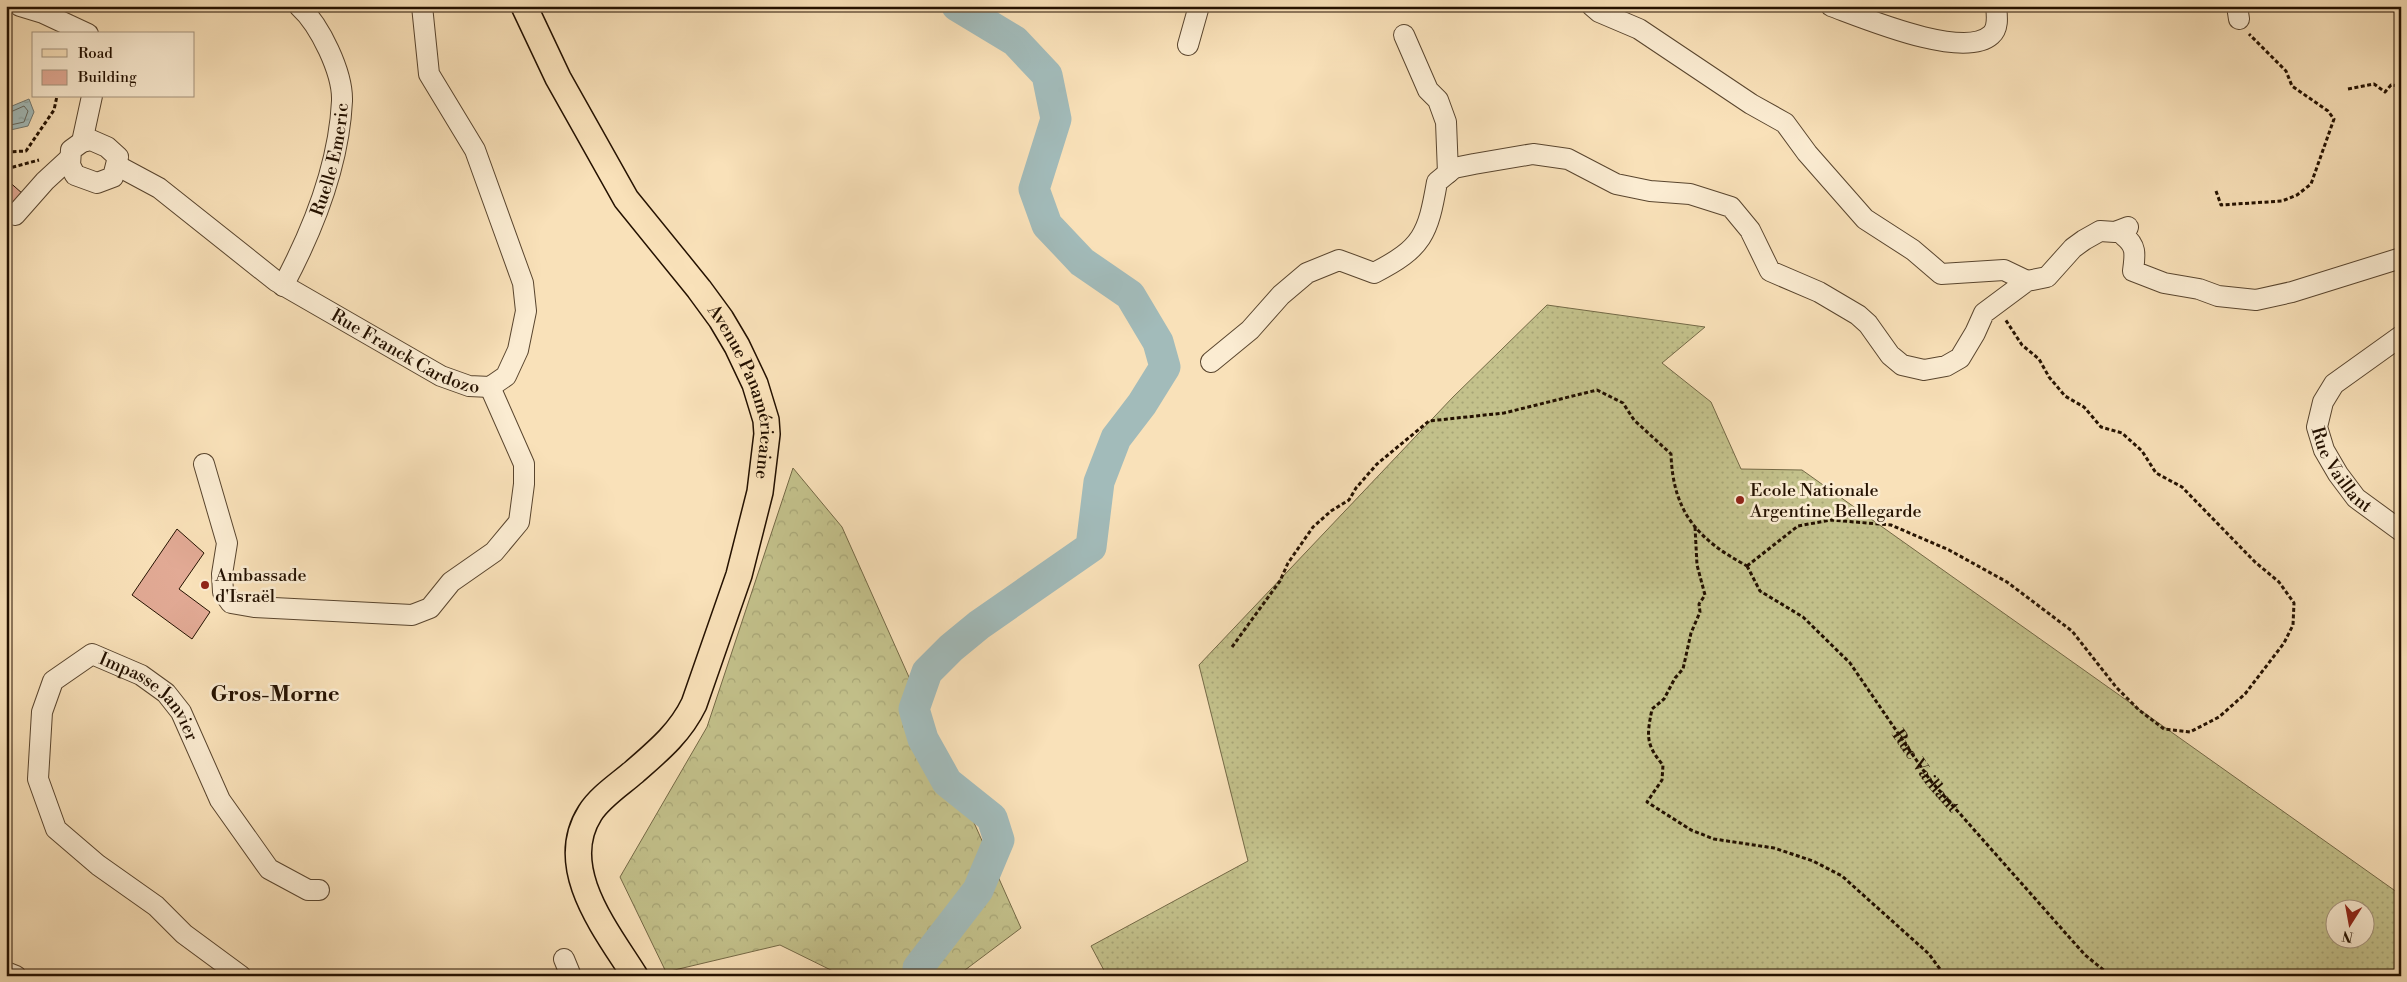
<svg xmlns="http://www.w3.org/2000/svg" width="2407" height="982" font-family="'Libre Bodoni',serif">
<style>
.grass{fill:url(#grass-dots);stroke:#746946;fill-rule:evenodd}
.forest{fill:url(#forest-crowns);stroke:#746946}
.water{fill:url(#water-ripples);stroke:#707770}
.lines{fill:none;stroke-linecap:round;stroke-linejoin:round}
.shore{stroke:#63665d;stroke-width:1}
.river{stroke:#a2bbba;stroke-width:31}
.building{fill:#e2aa95;stroke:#241100}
.minor-casing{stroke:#59452e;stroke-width:22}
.major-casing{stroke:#241100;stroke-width:28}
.path{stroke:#241100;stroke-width:3;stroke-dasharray:4 2.5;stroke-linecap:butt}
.minor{stroke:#fbecd2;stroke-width:20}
.major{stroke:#f9e1b9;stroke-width:25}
.poi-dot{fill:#8f2418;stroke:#fbecd2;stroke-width:2}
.labels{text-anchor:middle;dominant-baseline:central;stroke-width:5;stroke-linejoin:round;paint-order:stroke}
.street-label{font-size:18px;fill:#241100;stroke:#fbecd2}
.poi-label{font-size:18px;fill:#241100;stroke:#fbecd2;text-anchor:start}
.district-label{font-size:22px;font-weight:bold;fill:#241100;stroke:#fbecd2}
</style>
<defs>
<pattern id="grass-dots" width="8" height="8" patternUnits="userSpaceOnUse" patternTransform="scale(1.25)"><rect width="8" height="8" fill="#c3c18b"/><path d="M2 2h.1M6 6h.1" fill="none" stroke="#a7a576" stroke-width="1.8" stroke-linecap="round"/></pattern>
<pattern id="forest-crowns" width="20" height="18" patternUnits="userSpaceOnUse" patternTransform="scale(1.25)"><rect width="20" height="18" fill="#c3c18b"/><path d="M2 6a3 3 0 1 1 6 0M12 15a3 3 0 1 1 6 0" fill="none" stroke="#a7a576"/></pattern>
<pattern id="water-ripples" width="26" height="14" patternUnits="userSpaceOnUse" patternTransform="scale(1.25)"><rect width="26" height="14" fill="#a2bbba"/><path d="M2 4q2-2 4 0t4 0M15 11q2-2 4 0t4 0" fill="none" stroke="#8ba09e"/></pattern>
</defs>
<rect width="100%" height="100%" fill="#f9e1b9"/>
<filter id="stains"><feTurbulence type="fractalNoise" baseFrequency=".004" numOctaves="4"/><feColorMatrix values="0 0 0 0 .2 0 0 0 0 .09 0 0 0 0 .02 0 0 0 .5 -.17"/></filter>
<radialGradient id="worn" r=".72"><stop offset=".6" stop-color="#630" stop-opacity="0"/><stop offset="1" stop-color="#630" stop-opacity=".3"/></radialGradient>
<path class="grass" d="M1547 305 1705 327 1662 363 1711 402 1741 469 1802 470 2401 895V976H1243L1239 971 1229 976H1107L1091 946 1248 861 1199 665 1453 397ZM2334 910H2364V940H2334Z"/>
<path class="forest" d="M793 468 842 527 1021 928 957 976H843L780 945 666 972 620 877 707 727Z"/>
<path class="water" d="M29 99 34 112 28 126 6 131V111L12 106Z"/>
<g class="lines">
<path class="shore" d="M6 114 24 106 28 111 24 122 6 126"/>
<path class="river" d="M920 976 918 968 978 890 999 840 992 818 947 782 923 739 914 709 927 672 951 648 979 625 1091 547 1099 482 1116 438 1142 404 1165 367 1158 342 1130 295 1082 262 1047 225 1034 189 1056 119 1047 75 1015 41 957 6"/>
</g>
<path class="building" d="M6 179 23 194 6 213Z
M177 529 204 553 179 589 210 612 192 639 132 595Z"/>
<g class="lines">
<g class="minor-casing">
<g id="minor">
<path d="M20 6 43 13 88 34"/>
<path d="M1592 6 1599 12 1639 29 1751 104 1785 123 1807 153 1865 219 1913 250 1941 274 2004 270 2027 281"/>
<path d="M1831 6C1864 18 1963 60 1991 35 1999 28 1997 16 1996 6"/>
<path d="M2237 6 2239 19"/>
<path d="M1404 35 1428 90 1438 100 1446 122 1448 173"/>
<path d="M1188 45 1199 6"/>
<path d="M91 140 107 147 118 157 113 177 97 183 75 175 70 165 71 150 82 142Z"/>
<path d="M82 142 92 96"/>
<path id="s2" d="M118 166 159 188 276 281 441 376 469 386 490 387 506 376 518 350 526 311 523 283 475 150 429 74 422 6"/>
<path d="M15 215 45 181 70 158"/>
<path id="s3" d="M283 286C313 230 339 165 342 101 343 73 320 25 299 6"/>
<path id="s4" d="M2401 336 2334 384 2323 402 2317 427 2324 450 2338 474 2356 498 2401 531"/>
<path d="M1211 362 1250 330 1281 295 1307 273 1339 260 1374 273C1423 248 1428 234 1437 182L1454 168 1474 164 1533 154 1568 159 1616 184 1650 191 1690 194 1731 207 1750 230 1770 271 1819 292 1858 315 1868 324 1890 355 1902 365 1924 370 1946 366 1960 358 1975 333 1984 313 2027 281 2047 277 2073 248 2084 240 2100 231 2115 232 2128 227 2124 236C2137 246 2135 255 2133 271L2164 283 2199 289 2218 296 2256 300 2292 292 2401 258"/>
<path d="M204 464 227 543 222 574 223 592 231 603 254 607 412 615 430 608 451 582 494 552 519 522 524 484V464L490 387"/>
<path d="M564 959 571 976"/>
<path d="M6 972 16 976"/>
<path id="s5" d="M241 976 184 934 156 906 98 865 56 829 38 779 42 712 53 681 92 654 141 675 166 693 181 712 220 800 269 869 308 890H319"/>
</g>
</g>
<g class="major-casing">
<g id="major">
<path id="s6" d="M524 6 558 78 626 199 699 289 721 319 737 346 755 384 766 420 767 434 760 492 739 575 694 704C680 733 658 751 634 772 620 784 600 797 590 813 555 868 607 931 635 976"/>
</g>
</g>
<g class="path">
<path d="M2348 89 2374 84 2385 92 2391 85 2401 86"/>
<path d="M6 152 26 151 54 110 57 96"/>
<path d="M6 169 39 160"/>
<path d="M2216 191 2221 205 2282 201 2297 195 2311 184 2334 119 2328 111 2292 86 2286 71 2249 34"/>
<path d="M1695 527 1697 565 1705 595 1699 604 1700 612 1691 633 1683 669 1675 678 1664 699 1652 709C1647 735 1645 744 1663 765L1662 780 1647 802 1691 830 1714 839 1774 848 1813 861 1842 876 1929 954 1945 976"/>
<path d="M1747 566 1798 526 1831 520 1891 525 1949 550 2007 582 2072 631 2116 687 2139 710 2164 729 2190 732 2219 717 2245 694 2284 643 2293 625 2294 603 2279 582 2255 562 2182 487 2156 473 2142 451 2122 433 2101 427 2084 407 2065 396 2049 377 2039 359 2022 345 2005 319"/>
<path id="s1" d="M1747 566 1760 591 1803 617 1850 663 1930 780 2085 955 2111 976"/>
<path d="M1232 647 1280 581 1288 563 1313 527 1331 511 1349 500 1356 488 1377 464 1429 421 1504 413 1597 390 1623 403 1634 420 1671 454C1673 512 1697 539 1747 566"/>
<path d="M2396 976 2401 966"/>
</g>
<use href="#minor" class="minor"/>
<use href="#major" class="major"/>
</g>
<g class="poi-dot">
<circle cx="1740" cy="500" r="5"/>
<circle cx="205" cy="585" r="5"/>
</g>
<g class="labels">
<g class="street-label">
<text stroke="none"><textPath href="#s3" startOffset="136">Ruelle Emeric</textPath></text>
<text stroke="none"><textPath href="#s2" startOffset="344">Rue Franck Cardozo</textPath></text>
<text stroke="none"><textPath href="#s6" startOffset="449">Avenue Panaméricaine</textPath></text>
<text stroke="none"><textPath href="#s4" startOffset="179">Rue Vaillant</textPath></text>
<text stroke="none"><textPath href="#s5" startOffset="511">Impasse Janvier</textPath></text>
<text stroke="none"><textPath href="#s1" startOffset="276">Rue Vaillant</textPath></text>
</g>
<g class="poi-label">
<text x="1750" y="490">Ecole Nationale<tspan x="1750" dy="21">Argentine Bellegarde</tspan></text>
<text x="215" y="575">Ambassade<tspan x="215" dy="21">d'Israël</tspan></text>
</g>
<g class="district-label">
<text x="275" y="694">Gros-Morne</text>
</g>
</g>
<rect width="2407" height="982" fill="none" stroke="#f9e1b9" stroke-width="25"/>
<rect x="8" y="8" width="2392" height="967" fill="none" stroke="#241100" stroke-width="2.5"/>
<rect x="12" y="12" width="2382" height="957" fill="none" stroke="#241100"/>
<rect x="32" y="32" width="162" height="65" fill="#fbecd2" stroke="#a5947e"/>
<rect x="42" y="49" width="25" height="8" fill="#f9e1b9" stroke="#a5947e"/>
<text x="78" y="58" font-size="15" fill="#241100">Road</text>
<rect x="42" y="70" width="25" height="15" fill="#e2aa95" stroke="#a5947e"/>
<text x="78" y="82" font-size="15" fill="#241100">Building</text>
<g transform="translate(2350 924) rotate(191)"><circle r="24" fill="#fbecd2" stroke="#a5947e"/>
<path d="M0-4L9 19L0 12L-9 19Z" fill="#8f2418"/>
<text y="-8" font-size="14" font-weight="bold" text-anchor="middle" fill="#241100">N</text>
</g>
<rect width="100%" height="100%" filter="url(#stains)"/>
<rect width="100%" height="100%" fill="url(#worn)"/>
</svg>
